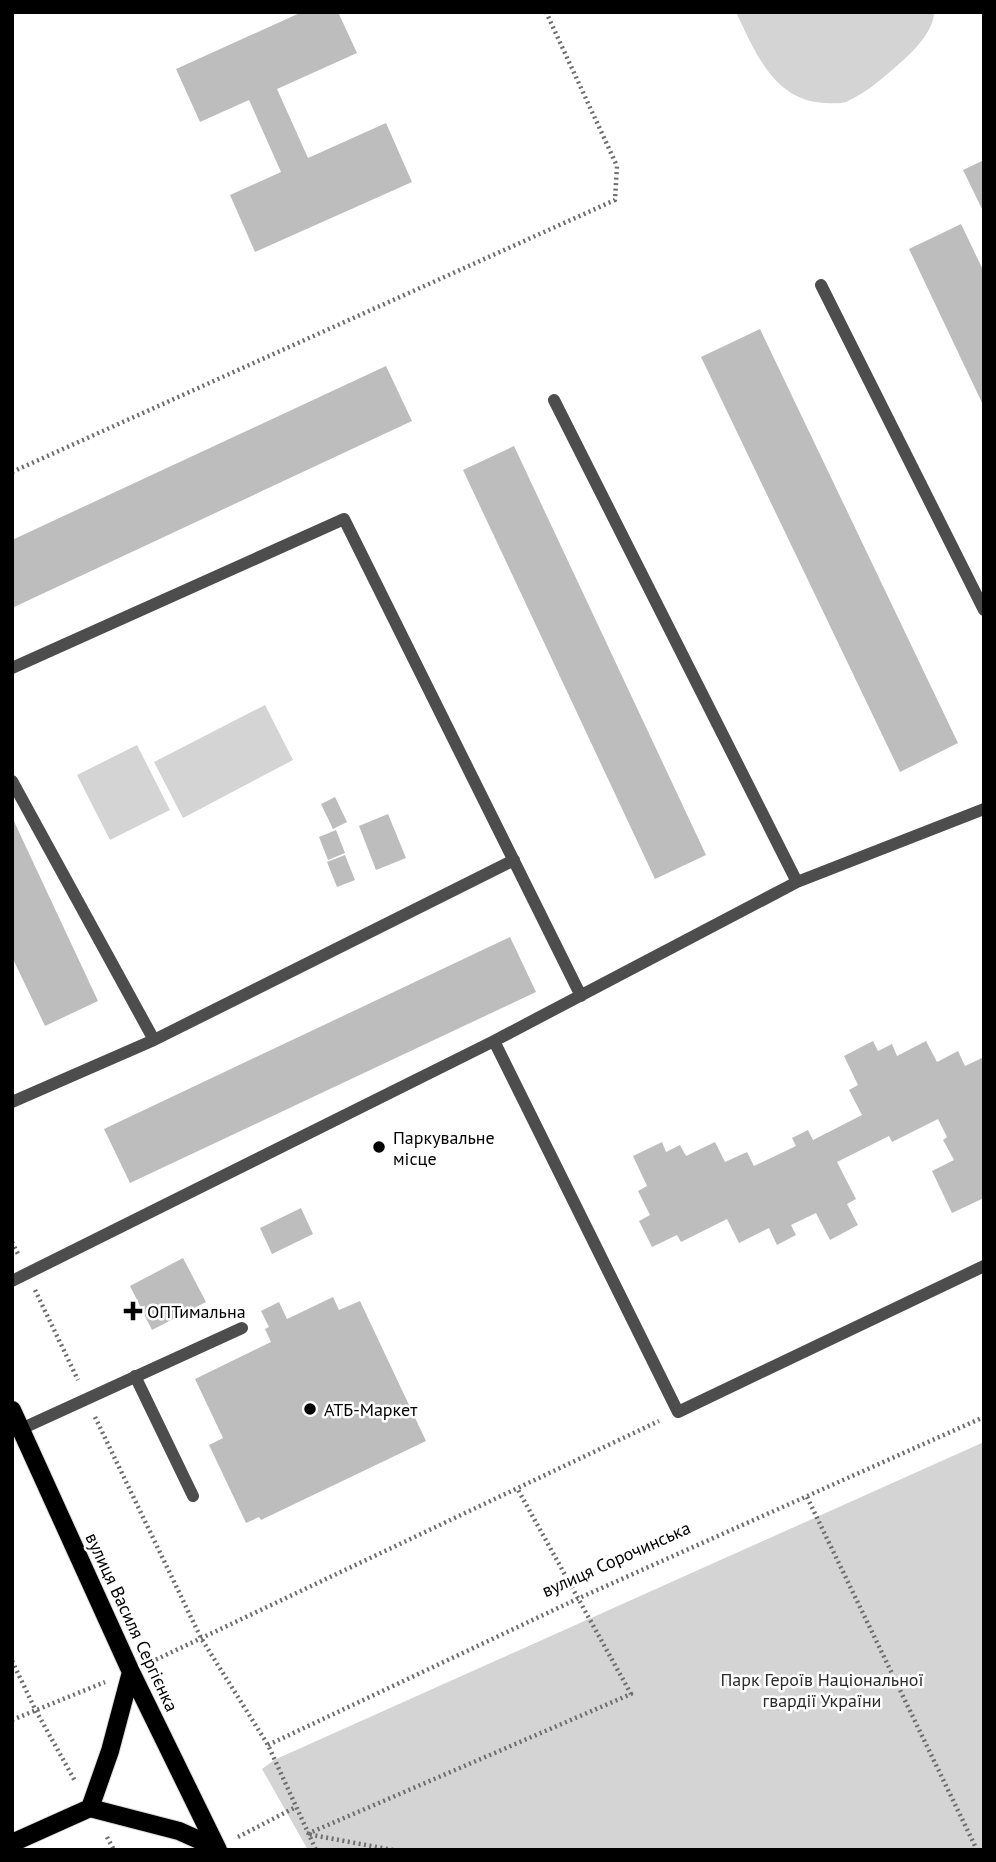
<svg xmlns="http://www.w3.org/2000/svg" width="996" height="1862" font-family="'PT Sans',sans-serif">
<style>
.green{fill:#d4d4d4}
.building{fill:#bdbdbd}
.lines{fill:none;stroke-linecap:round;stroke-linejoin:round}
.major-casing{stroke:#dbdbdb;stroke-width:20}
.path{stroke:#6f6f6f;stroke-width:4.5;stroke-dasharray:2 3.5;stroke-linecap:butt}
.minor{stroke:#4d4d4d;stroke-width:12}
.major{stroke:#000;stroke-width:18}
.poi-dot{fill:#000;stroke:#fff;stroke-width:2.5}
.labels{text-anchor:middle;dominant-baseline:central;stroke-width:5;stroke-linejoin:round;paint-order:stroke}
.poi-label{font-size:18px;fill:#000;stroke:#fff;text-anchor:start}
.street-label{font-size:18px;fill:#000;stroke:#fff}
.park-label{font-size:18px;fill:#2b2b2b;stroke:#fff}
</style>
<rect width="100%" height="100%" fill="#fff"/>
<path class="green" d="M736 12H934C934 31 913 52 899 64 883 78 866 93 846 102 840 104 832 103 825 103 774 101 755 52 736 12Z
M265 705 293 760 183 818 154 762Z
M137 745 170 810 110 840 77 775Z
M984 1442V1850H308L262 1769 274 1760Z"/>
<path class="building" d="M302 12H338L357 53 277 89 308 158 386 123 412 182 255 252 230 195 281 172 249 100 200 122 176 69Z
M984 160V213L963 170Z
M961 224 984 272V407L909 249Z
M760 329 958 743 900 772 701 357Z
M386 366 412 421 12 608V540Z
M514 446 706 855 655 879 463 470Z
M335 797 347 822 333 829 321 804Z
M388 814 406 858 376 870 359 826Z
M12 817 98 1001 45 1026 12 957Z
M336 830 345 853 328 860 319 837Z
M345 855 355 880 337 887 327 862Z
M510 937 536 992 130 1183 104 1129Z
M873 1041 878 1051 892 1044 897 1056 926 1041 937 1062 958 1051 965 1066 984 1057V1198L952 1213 932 1171 954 1160 943 1140 947 1137 938 1119 892 1142 889 1136 837 1162 856 1199 847 1204 858 1225 830 1240 816 1213 791 1225 796 1235 777 1245 769 1228 739 1243 727 1219 681 1242 677 1235 652 1247 639 1221 650 1215 638 1191 647 1186 633 1156 662 1142 666 1152 680 1145 686 1156 715 1142 725 1162 747 1152 754 1166 796 1146 792 1138 808 1130 813 1140 862 1115 849 1090 858 1085 844 1056Z
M301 1208 313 1234 272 1254 260 1228Z
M183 1258 206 1302 152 1330 130 1286Z
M333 1297 339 1310 360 1301 426 1441 261 1520 259 1517 246 1523 209 1445 223 1438 195 1379 271 1342 265 1329 269 1327 261 1311 279 1302 287 1319Z"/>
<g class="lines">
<g class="major-casing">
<path id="major" d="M12 1410 131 1672 218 1850
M90 1808 110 1751 131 1672
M90 1808 179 1831 217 1848
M12 1843 90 1808"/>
</g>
<path class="path" d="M12 472 615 200 617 166 546 12
M12 1242 18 1254
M35 1290 78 1380
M95 1417 201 1638 268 1745 316 1850
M807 1497 977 1850
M12 1661 35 1709 75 1781
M151 1662 659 1421
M12 1720 105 1682
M268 1745 577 1599 984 1417
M107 1837 114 1850
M238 1837 294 1808
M393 1850 307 1834 631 1694 517 1488"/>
<path class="minor" d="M821 285 984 610
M554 400 797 882
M12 668 344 519 581 996
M12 781 154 1040 514 860
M494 1041 678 1412 984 1266
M12 1102 154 1040
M12 1281 494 1041 797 882 984 809
M135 1376 193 1496
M21 1429 242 1328"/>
<use href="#major" class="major"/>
</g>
<g class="poi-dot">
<circle cx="379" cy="1147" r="7"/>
<path d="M129.5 1300.5h7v7h7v7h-7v7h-7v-7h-7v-7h7z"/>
<circle cx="310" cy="1409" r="7"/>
</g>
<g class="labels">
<g class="poi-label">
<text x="393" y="1137">Паркувальне<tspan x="393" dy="21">місце</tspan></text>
<text x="147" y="1311">ОПТимальна</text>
<text x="324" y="1409">АТБ-Маркет</text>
</g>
<g class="street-label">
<text transform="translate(616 1559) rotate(-24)">вулиця Сорочинська</text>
<text transform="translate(132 1622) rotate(65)">вулиця Василя Сергієнка</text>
</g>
<g class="park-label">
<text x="822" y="1679">Парк Героїв Національної<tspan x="822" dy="21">гвардії України</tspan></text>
</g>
</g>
<rect width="996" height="1862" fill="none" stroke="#000000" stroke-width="28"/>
</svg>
